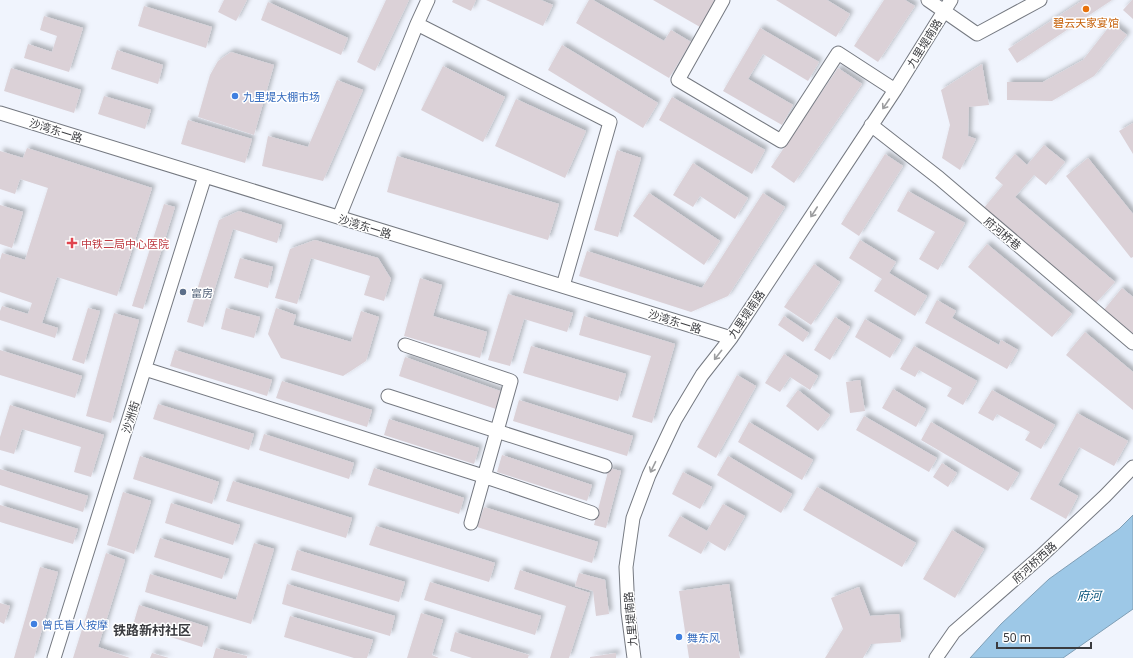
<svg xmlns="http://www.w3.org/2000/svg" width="1133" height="658" font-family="'Noto Sans','Noto Sans SC',sans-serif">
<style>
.water{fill:#9dc8e7;stroke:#7f9eb5}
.building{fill:#dbd1d7;filter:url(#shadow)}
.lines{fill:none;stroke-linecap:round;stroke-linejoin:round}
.minor-casing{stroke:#757981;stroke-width:15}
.minor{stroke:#fff;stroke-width:13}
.oneway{stroke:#9c9d9f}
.food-dot{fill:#e8710a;stroke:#fff;stroke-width:1.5}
.shop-dot{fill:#3f7fe0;stroke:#fff;stroke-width:1.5}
.health-dot{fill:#e0444e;stroke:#fff;stroke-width:1.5}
.service-dot{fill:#5c6f8a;stroke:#fff;stroke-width:1.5}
.labels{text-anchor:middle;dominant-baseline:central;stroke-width:3;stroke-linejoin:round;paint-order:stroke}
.food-label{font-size:11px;fill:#c56008;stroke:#fff}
.street-label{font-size:11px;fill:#3a3b3f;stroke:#fff}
.shop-label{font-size:11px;fill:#366cbe;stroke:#fff;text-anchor:start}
.health-label{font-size:11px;fill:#be3a42;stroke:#fff;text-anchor:start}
.service-label{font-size:11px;fill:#4e5e75;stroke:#fff;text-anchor:start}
.water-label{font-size:12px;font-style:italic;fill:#045179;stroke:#fff}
.quarter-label{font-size:13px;font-weight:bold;fill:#3a3b3f;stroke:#fff}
</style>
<defs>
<filter id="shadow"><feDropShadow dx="3.5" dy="-3.5" stdDeviation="2" flood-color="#0004"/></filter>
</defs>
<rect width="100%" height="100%" fill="#f0f4fd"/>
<path class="water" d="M1133 515V609L1063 658H970L1001 624 1049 579 1119 529Z"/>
<path class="building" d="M224 0H247L236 21 218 12Z
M386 0H409L375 71 357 62Z
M453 0H476L471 11 452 2Z
M486 0H541L553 5 543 26Z
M589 0H593L664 41 671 30 691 42 669 78 576 23Z
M653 0H713L715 1 700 27Z
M776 0H827L850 14 836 37Z
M884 0H905L915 6 878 62 854 46Z
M1083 0H1112L1017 63 1008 49Z
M1132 0H1133V19L1123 10Z
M268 2 348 38 341 55 261 20Z
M144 6 212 27 206 48 138 26Z
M44 16 83 28 69 72 24 58 28 44 52 52 57 36 40 30Z
M1112 23 1127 35 1094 76 1052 101 1007 100V82H1043L1083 60Z
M760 28 819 62 808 81 763 54 748 79 793 105 782 125 723 91Z
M562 45 658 103 643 128 548 70Z
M117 50 163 65 158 84 111 69Z
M231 52 274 65 254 135 198 117 210 75 218 61Z
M982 64 989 105 969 107 968 136 976 139 960 170 942 158 950 125 941 90Z
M443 66 505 97 483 142 421 110Z
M11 68 81 90 74 113 4 91Z
M838 68 862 84 794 183 771 167Z
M337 80 363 90 323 181 262 166 268 136 308 147Z
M104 96 151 110 145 129 98 114Z
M672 97 765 150 752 174 659 120Z
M516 99 586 131 565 178 495 146Z
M188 120 252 139 245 163 181 144Z
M1133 123V154L1119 131Z
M1044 145 1065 162 1046 185 1034 175 1015 197 1115 282 1095 304 983 209 1003 185 995 178 1015 154 1027 165Z
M27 148 152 188 117 296 57 277 42 323 58 328 55 338 0 320V311L2 306 28 314 32 303 0 292V260L2 253 25 260 48 188 20 179 15 194 0 189V151L23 158Z
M617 150 641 158 618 237 594 230Z
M885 154 903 166 859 236 841 224Z
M397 156 559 204 548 240 387 192Z
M1088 158 1133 214V257L1131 258 1066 176Z
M693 163 748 198 735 219 700 196 693 207 673 195Z
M908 191 965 223 938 270 919 259 935 232 897 211Z
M649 193 720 241 704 265 633 216Z
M763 193 785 207 728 296 691 312 579 276 587 251 702 288Z
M164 204 175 207 143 309 132 306Z
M0 205 23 212 12 248 0 244Z
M239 211 282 225 277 243 233 229 203 327 187 322 219 220Z
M315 240 378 258 391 279 384 301 364 295 370 276 311 258 297 304 275 298 290 249Z
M860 240 896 262 889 273 927 296 915 316 874 291 882 279 849 258Z
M987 244 1072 314 1052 337 968 267Z
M240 258 273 267 268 288 234 278Z
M814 264 840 282 811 325 784 307Z
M420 278 442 285 433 316 487 332 480 358 404 336Z
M1122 288 1133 297V336L1103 311Z
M508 294 573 313 567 332 524 319 510 366 488 360Z
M937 300 956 311 952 318 999 345 1001 340 1018 350 1007 369 925 323Z
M88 308 100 311 84 364 72 360Z
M226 308 260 317 254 338 221 329Z
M276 308 296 315 293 325 351 342 361 311 379 317 366 361 343 376 281 358 268 334Z
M114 313 139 320 111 423 86 416Z
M584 316 675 344 652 423 632 417 651 356 579 335Z
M784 316 809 333 803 342 778 325Z
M835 317 850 327 830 360 814 350Z
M865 319 901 340 890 358 855 337Z
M1085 332 1133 372V410L1066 355Z
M531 346 626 374 618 401 523 373Z
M914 346 977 381 963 405 947 396 952 388 919 370 915 377 900 369Z
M0 350 82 376 75 398 0 375Z
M175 350 272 380 267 396 170 366Z
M784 354 818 376 810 390 790 377 780 392 765 383Z
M405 357 503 392 496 409 399 376Z
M737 375 756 386 716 458 697 447Z
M860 380 865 411 850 413 846 382Z
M282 381 372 410 367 427 276 398Z
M893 389 926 409 916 427 882 408Z
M798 390 830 415 818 431 786 406Z
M992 390 1055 425 1041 449 1025 440 1030 432 997 414 993 421 978 413Z
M519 400 633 436 627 456 513 421Z
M158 404 254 434 249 450 153 419Z
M10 405 104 435 91 477 74 472 81 447 22 429 14 454 0 450V437Z
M1077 413 1128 441 1114 466 1079 447 1058 485 1078 496 1066 519 1030 499Z
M864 416 937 458 929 472 856 430Z
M389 419 479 448 474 464 384 435Z
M749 422 813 460 802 480 738 442Z
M931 422 1019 473 1008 491 921 440Z
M264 434 354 463 349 479 259 450Z
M502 455 592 485 587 501 497 472Z
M140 456 219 482 212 504 133 479Z
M728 456 792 494 781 513 717 475Z
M942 463 957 473 948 487 933 477Z
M374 468 464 498 459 514 368 485Z
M609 468 621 471 606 528 594 525Z
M0 469 88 496 83 512 0 485Z
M683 472 712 487 700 509 672 494Z
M233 481 352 518 346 538 226 501Z
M817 487 916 543 902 567 803 510Z
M123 492 151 501 134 554 107 545Z
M171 503 240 525 233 545 165 523Z
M723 504 745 516 725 551 708 541 701 554 668 536 680 516 707 531Z
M0 505 78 529 73 544 0 522Z
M484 507 598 542 592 563 477 527Z
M376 526 495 563 489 582 369 545Z
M952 530 984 549 955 598 923 579Z
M160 538 229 559 222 579 154 557Z
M254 543 274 549 251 624 145 592 150 574 236 600Z
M297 550 405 582 399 602 291 570Z
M106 553 125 560 98 647 130 658H73Z
M40 567 58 572 34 658H14Z
M520 570 590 593 569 658H550L566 606 514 589Z
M579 573 605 580 609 614 596 616 593 591 575 586Z
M430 582 541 616 535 635 424 600Z
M287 584 395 616 390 636 282 604Z
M729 584 740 658H689L679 591Z
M859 587 870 616 899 614 901 642 871 644 863 658H825L843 629 831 598Z
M0 603 10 606 4 624 0 622Z
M139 605 208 627 202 647 133 625Z
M421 613 443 620 432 655 439 658H407Z
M290 616 373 640 367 658H354L284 637Z
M455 632 529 655 528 658H472L450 651Z
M216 648 247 656V658H213Z
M152 653 169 658H150Z
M616 653V658H590V657Z"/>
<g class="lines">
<g class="minor-casing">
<path id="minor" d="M723 0 678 80 781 141 838 53 895 90
M928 0 977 34 1040 0
M417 24 610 122 563 286
M0 113 731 338
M871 125 939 178 1133 343
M339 217 417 24 428 0
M405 345 511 381 471 523
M145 369 483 476 592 513
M388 396 605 466
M54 658 205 176
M634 658 628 612 626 567 633 518 649 475 675 420 702 375 731 338 895 90 951 0
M936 658 954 632 1040 557 1105 496 1133 467"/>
</g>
<use href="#minor" class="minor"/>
</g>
<defs><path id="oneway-shaft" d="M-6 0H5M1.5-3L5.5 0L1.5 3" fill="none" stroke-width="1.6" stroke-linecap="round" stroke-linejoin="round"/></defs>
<g class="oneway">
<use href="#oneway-shaft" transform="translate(886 104) rotate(124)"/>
<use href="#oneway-shaft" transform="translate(814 212) rotate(123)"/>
<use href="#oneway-shaft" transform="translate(718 355) rotate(128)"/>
<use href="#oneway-shaft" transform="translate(653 467) rotate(116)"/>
</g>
<circle class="food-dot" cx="1086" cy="9" r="4"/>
<g class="shop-dot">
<circle cx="235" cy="96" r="4"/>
<circle cx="34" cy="624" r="4"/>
<circle cx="679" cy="637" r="4"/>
</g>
<path class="health-dot" d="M70 237h4v4h4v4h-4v4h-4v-4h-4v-4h4z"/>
<circle class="service-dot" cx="183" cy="292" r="4"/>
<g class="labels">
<g class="food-label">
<text x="1086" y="22">碧云天家宴馆</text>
</g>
<g class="street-label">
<text transform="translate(924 43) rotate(-58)">九里堤南路</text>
<text transform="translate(56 130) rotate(17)">沙湾东一路</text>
<text transform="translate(365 226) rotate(17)">沙湾东一路</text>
<text transform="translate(1003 233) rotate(40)">府河桥巷</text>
<text transform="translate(746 314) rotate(-56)">九里堤南路</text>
<text transform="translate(675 321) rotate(17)">沙湾东一路</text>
<text transform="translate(130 417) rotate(-73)">沙洲街</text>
<text transform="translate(1034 562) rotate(-42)">府河桥西路</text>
<text transform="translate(630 619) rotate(-95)">九里堤南路</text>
</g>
<g class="shop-label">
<text x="243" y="96">九里堤大棚市场</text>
<text x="42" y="624">曾氏盲人按摩</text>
<text x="687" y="637">舞东风</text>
</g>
<g class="health-label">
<text x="81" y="243">中铁二局中心医院</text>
</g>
<g class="service-label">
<text x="191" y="292">富房</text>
</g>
<g class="water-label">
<text x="1089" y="595">府河</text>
</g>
<g class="quarter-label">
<text x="152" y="630">铁路新村社区</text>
</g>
</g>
<path d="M997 642v6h94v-6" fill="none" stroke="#3a3b3f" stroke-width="2"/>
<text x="1003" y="642" font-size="12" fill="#3a3b3f" stroke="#ffffff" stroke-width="3" paint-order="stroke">50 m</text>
</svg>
